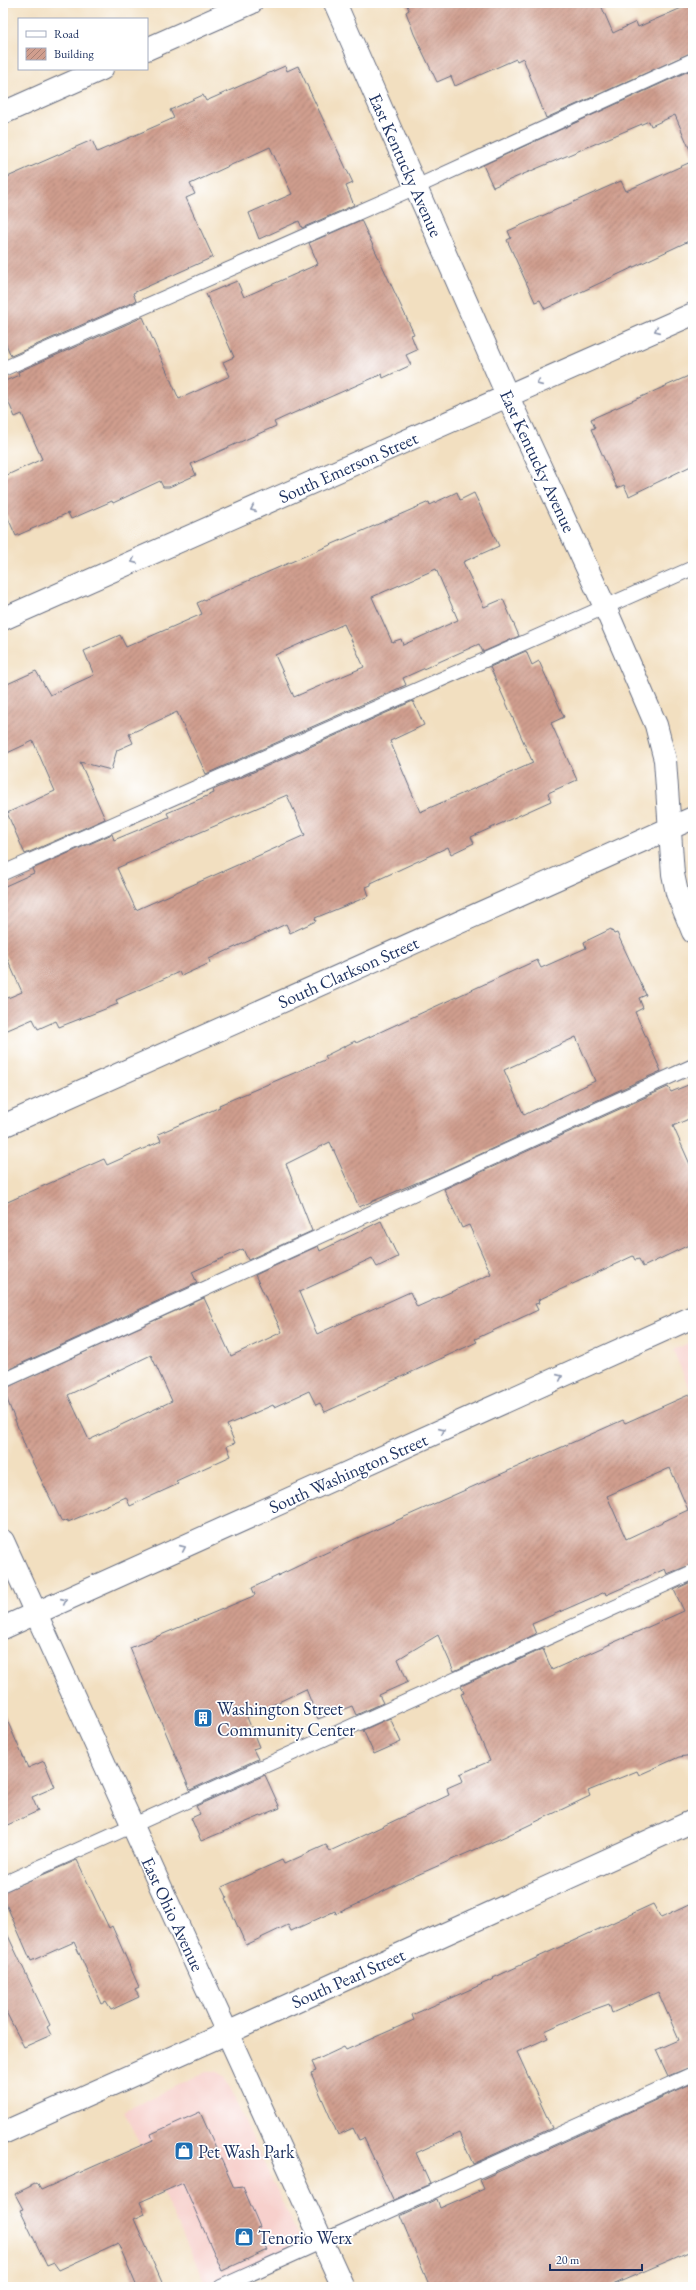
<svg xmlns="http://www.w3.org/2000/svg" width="696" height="2290" font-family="'EB Garamond',serif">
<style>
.built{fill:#f7d0cc}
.building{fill:url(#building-hatch);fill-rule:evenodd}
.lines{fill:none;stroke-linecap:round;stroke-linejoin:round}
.service-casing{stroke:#666d80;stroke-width:16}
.minor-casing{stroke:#666d80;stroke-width:24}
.tertiary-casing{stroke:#666d80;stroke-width:24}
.service{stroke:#fff;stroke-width:14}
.minor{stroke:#fff;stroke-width:22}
.tertiary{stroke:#fff;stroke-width:22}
.oneway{stroke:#8d97ae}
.labels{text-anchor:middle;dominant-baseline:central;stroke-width:3.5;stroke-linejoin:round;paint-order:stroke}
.street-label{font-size:18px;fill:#1b2f5e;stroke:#fff}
.poi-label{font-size:18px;fill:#1b2f5e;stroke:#fff;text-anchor:start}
</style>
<defs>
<pattern id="building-hatch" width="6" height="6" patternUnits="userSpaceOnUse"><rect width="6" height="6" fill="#d09e8e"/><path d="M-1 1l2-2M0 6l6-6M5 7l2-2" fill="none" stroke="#a88177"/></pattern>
</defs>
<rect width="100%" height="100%" fill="#fff"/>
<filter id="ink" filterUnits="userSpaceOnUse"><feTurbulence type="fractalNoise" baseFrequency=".025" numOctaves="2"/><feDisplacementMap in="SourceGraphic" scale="8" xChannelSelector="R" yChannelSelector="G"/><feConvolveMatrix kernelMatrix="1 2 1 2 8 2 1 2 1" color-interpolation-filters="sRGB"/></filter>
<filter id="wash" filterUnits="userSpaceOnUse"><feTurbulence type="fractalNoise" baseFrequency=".012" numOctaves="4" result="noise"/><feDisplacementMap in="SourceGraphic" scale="16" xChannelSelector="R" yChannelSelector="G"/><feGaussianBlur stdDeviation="0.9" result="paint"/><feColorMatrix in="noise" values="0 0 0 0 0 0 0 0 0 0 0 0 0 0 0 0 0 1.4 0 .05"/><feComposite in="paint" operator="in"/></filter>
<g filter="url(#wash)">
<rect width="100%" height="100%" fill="#f2dfc0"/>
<path class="built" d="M693 1341V1397L673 1350Z
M207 2071H215L224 2076 302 2245 211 2287H207L124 2111Z"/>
<g id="blocks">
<path class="building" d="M406 3H600L613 33 636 22 638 27 693 3V52L546 118 523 58 517 61 516 59 455 86 451 76 437 82 414 34 406 12 409 10Z
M285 66 287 71 298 66 353 183 346 186 354 205 302 228 299 221 259 239 249 213 292 194 270 147 190 184 195 194 186 198 213 257 133 293 136 301 11 356 3 337V179L92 140 97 152 174 118 170 110 203 95 206 101Z
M693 69V157L675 115 651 126 649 121 493 187 483 165Z
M693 161V239L545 309 540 300 535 302 507 240 511 238 508 231 621 181 626 191Z
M361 220 414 334 411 335 417 350 406 355 411 365 383 378 382 374 287 416 274 422 276 426 191 464 196 475 169 487H163L160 481 113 503 112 501 71 519 68 513 16 536 3 507V477L42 459 22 414 15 417 3 390V382L19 375 18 372 143 317 179 399 230 376 223 362 234 357 206 294 237 281 244 297 318 264 309 243Z
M693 374V465L629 496 624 485 617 488 591 429 595 428 591 419Z
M457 492 460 500 474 493 499 546 463 562 484 607 503 599 519 636 483 652 479 644 403 678 406 685 206 774 177 712 129 734 133 743 117 750 111 770 80 762 105 819 25 854 7 813 55 791 33 741 3 755V686L36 671 50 695 94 675 84 651 120 635 126 647 202 614 197 603 429 502 430 505ZM436 569 458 620 403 645 401 639 392 642 372 597ZM344 624 364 667 294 697 275 655Z
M526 651 532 665 539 661 564 717 551 723 577 780 548 793 551 801 471 837 474 843 451 854 448 847 371 883V885L366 887 369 896 315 918 316 921 290 933 286 924 209 959 210 963 181 976 179 972 116 1000 118 1004 59 1027 56 1021 38 1029 33 1019 3 1032V1000L22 992 3 949V887L34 873 32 869 112 834 114 840 169 817 167 813 214 793 213 790 413 701 424 725 390 741 420 812 533 763 490 667ZM287 795 305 835 136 910 117 868Z
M611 929 614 934 617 933 646 995 639 998 643 1008 635 1012 661 1071 437 1174 359 1207 330 1142 286 1164 312 1231 248 1260 243 1249 192 1272 197 1283 3 1372V1204L104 1159 107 1165 161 1141 158 1134 220 1107 219 1105 327 1059 325 1056 355 1041 356 1043 537 960 541 968 586 948 584 942ZM576 1037 595 1081 524 1115 504 1070Z
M693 1083V1117L673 1126 693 1171V1243L643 1267 639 1259 635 1260 633 1256 538 1300 539 1303 535 1304 538 1310 475 1339 477 1342 325 1412 320 1403 316 1405 309 1391 274 1407 273 1405 227 1425 235 1443 227 1446 231 1456 176 1481 178 1484 130 1506 126 1497 68 1522V1520L62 1522 27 1451 3 1389 204 1298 231 1356 282 1332 255 1275 318 1246 320 1251 381 1221 398 1257 377 1267 372 1258 299 1292 317 1334 410 1292 417 1307 491 1274 469 1225 462 1228 444 1189 668 1087 671 1092ZM151 1355 172 1401 89 1440 68 1395Z
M693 1393V1564L667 1574 665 1569 606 1595 605 1592 532 1624 536 1634 454 1671 438 1635 398 1659 408 1682 379 1695 383 1703 356 1715 352 1706 318 1719 306 1689 247 1717 259 1747 253 1749 258 1759 190 1790 130 1648 251 1597 255 1595 252 1588 355 1539 623 1420 625 1423ZM670 1468 688 1510 626 1539 607 1496Z
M693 1581V1755L679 1757 639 1775 637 1771 588 1791 590 1796 506 1836 408 1879 362 1902 336 1914 335 1911 291 1931 288 1925 246 1945 225 1898 227 1897 222 1887 282 1860 284 1864 326 1845 330 1851 449 1795 447 1788 463 1781 460 1774 490 1761 461 1694 464 1693 461 1686 543 1649 552 1670 684 1611 674 1590Z
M3 1711 28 1768 44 1761 55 1787 32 1797 38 1811 3 1827Z
M390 1718 401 1742 374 1754 363 1730Z
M265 1775 280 1808 201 1841 191 1818 200 1814 196 1806Z
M77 1860 109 1928 112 1926 139 1987 135 1989 139 1997 111 2010 106 2002 102 2004 74 1942 31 1961 3 1897V1892Z
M693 1903V2066L668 2076 656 2050 679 2040 658 1992 612 2013 609 2004 584 2013 545 2031 548 2038 517 2052 552 2128 473 2164 459 2133 416 2153 430 2184 393 2200 364 2138 359 2140 353 2128 338 2135 311 2073 316 2071 312 2062 344 2047 346 2050 414 2020 412 2015 494 1979 493 1978 653 1904 661 1918Z
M3 1925 50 2025 47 2027 51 2035 24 2047 3 2006Z
M693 2083V2250L608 2287H430L400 2216 437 2199 440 2208 484 2189 480 2180Z
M200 2112 234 2188 243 2187 260 2227 257 2228 267 2250 222 2271 183 2183 140 2202 145 2214 134 2219 164 2287H137L118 2243 59 2270 54 2263 47 2266 20 2210 23 2209 15 2194 37 2183 41 2190 153 2140 151 2134Z"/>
</g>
</g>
<g filter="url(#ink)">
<use href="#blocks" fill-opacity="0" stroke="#666d80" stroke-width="1"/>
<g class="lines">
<g class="service-casing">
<path id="service" d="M3 369 416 187 693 60
M3 873 693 568
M3 1381 693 1066
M3 1884 693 1572
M221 2287 693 2074"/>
</g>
<g class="minor-casing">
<path id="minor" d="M335 3 508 397 605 607 656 725 665 760 673 874 677 893 693 932
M147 49 251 3
M3 113 102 69
M3 1126 693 818
M3 1541 343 2287
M3 2133 227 2033 693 1821"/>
</g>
<g class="tertiary-casing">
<path id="tertiary" d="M3 619 693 314
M3 1628 693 1317"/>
</g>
<use href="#service" class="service"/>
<use href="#minor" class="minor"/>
<use href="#tertiary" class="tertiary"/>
</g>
<defs><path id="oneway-chevron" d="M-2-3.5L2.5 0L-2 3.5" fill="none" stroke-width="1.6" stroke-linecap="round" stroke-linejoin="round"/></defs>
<g class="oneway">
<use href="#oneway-chevron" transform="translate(657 330) rotate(156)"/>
<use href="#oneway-chevron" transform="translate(539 383) rotate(156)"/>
<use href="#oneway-chevron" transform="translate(253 509) rotate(156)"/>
<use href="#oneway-chevron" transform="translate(134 561) rotate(156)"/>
<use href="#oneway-chevron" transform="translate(560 1377) rotate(-24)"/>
<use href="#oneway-chevron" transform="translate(442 1431) rotate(-24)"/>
<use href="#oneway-chevron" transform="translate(183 1548) rotate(-24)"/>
<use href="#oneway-chevron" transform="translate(64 1601) rotate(-24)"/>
</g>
</g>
<defs>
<g id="building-square" transform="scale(1)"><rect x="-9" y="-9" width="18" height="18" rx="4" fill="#1f6fb2" stroke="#fff"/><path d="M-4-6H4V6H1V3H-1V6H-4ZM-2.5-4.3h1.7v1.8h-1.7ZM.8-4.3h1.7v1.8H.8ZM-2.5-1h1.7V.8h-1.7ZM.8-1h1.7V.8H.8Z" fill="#fff"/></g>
<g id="shop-square" transform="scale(1)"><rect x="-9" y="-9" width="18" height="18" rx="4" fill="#1f6fb2" stroke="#fff"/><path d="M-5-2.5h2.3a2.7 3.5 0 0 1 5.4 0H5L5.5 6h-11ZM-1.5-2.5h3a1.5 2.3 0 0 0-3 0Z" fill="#fff"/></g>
</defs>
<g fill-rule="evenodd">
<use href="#building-square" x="203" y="1718"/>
<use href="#shop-square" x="184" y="2151"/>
<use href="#shop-square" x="244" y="2237"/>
</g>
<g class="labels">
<g class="street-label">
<text transform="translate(406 165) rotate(66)">East Kentucky Avenue</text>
<text transform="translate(538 461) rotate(65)">East Kentucky Avenue</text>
<text transform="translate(348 467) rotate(-24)">South Emerson Street</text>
<text transform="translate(348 972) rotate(-24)">South Clarkson Street</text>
<text transform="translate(348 1473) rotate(-24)">South Washington Street</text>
<text transform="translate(173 1914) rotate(65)">East Ohio Avenue</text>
<text transform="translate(348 1978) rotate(-24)">South Pearl Street</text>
</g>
<g class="poi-label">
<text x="217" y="1708">Washington Street<tspan x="217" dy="21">Community Center</tspan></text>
<text x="198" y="2151">Pet Wash Park</text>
<text x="258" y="2237">Tenorio Werx</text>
</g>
</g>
<rect width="696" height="2290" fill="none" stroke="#fff" stroke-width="16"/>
<rect x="18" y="18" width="130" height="52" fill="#ffffff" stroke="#a4acbf"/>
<rect x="26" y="31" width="20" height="6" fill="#ffffff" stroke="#a4acbf"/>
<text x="54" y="38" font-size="12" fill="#1b2f5e">Road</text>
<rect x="26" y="48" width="20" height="12" fill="url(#building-hatch)" stroke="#a4acbf"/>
<text x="54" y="58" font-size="12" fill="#1b2f5e">Building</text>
<path d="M550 2264v6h92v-6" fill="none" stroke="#1b2f5e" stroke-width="2"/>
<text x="556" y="2264" font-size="12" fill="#1b2f5e" stroke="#ffffff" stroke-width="3" paint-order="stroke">20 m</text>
</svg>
